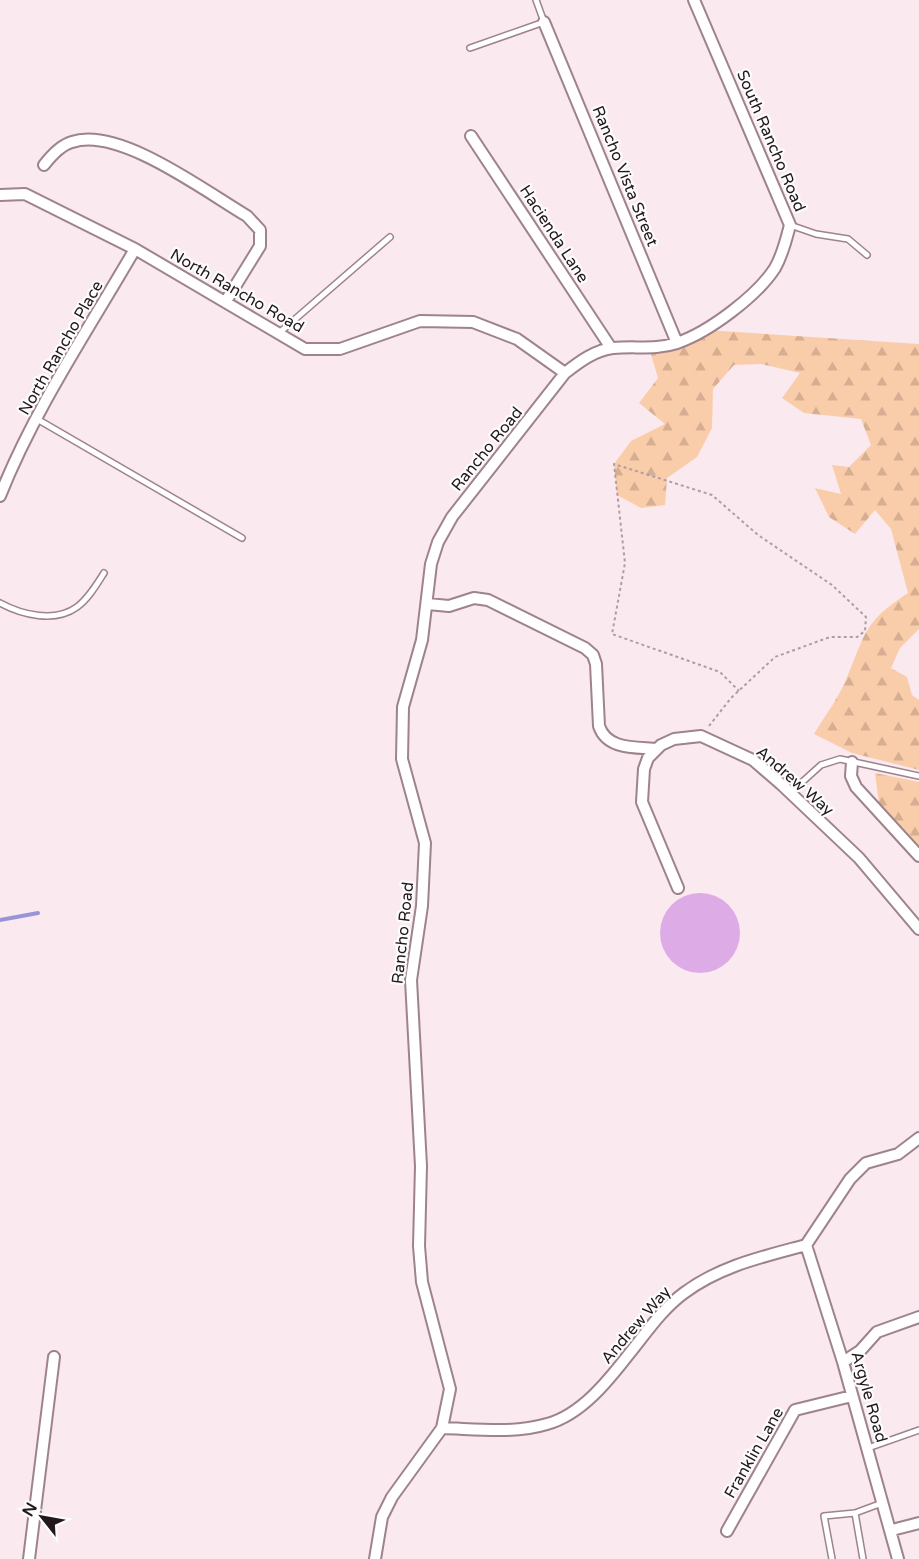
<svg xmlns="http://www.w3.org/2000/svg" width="919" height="1559" font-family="'Varela Round',sans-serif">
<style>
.forest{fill:url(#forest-firs)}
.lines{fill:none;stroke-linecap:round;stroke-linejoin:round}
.stream{stroke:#9994d7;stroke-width:4}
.building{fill:#ddace7}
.lane-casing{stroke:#9e838d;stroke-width:8}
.street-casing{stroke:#9e838d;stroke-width:14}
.path{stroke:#ae9ea4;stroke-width:2;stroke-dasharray:3 3;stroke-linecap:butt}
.lane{stroke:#fff;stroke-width:5}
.street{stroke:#fff;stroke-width:10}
.labels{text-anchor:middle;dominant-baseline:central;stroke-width:4.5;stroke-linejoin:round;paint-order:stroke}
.street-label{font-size:16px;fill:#22171b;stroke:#fcfcfc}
</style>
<defs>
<pattern id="forest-firs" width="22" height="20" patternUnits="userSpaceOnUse" patternTransform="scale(1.5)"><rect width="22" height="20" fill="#facdaa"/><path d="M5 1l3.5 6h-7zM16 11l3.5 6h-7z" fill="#d6af92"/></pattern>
</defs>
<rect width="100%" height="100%" fill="#fbe9f0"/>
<path class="forest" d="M706 330 919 344V629L900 648 891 668 907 677 912 695 919 700V770L852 753 814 734C824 717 837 700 845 682 866 634 862 623 908 593L891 529 875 510 855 534 829 517 815 488 841 494 832 465 849 467 871 445 861 419 804 413 782 398 800 373 761 364 734 365 713 389 712 428 697 457 667 478 665 505 641 508 617 495 614 464 631 441 665 424 639 403 658 378 649 348Z
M875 773 919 782V847L879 804Z"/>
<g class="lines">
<path class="stream" d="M0 920 38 913"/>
</g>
<path class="building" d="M660 933a40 40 0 1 1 80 0a40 40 0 1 1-80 0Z"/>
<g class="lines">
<g class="lane-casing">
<path id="lane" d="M470 48 544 22 536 0
M790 225 816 234 848 239 867 255
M279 333 390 237
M37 419 242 538
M0 603C22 615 55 623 77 607 89 598 97 584 104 573
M790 793 821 765 840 759 919 776
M868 1448 919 1430
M855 1513 882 1503
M832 1559 824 1516 855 1513 863 1559"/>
</g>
<g class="street-casing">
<path id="street" d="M544 22 677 343
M471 136 611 348
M44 165C51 156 61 145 72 142 119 126 206 192 247 216L260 230V246L226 301
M0 195 25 194 135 249 305 349H340L420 321 473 322 517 339 565 373
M0 496C34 410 88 330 135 249
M428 604 449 606 474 598 488 600 585 648 593 655 596 664 599 726C607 750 635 747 657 749
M852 762 851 776 856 787 919 856
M678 888 642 802 644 769 648 758 661 745 674 739 701 736 753 760 782 785 859 858 919 929
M806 1245 843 1362 898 1559
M843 1362 860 1351 877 1332 919 1317
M442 1428C476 1429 514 1434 547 1424 581 1415 608 1381 629 1354 646 1333 662 1309 684 1293 720 1266 762 1257 806 1245L850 1179 866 1163 898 1154 919 1138
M892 1530 919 1523
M727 1531 795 1410 852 1396
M29 1559 54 1357
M375 1559 382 1517 392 1497 442 1428 450 1389 422 1282 419 1246 421 1166 411 980 422 906 425 843 402 759 403 707 422 640 431 564 438 542 452 517 565 373C579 362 595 350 613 348 635 346 656 350 677 343 709 332 757 296 775 268 783 254 786 240 790 225L694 0"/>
</g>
<path class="path" d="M709 726 731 698 775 657 830 637H857L865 631 866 617 832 585 758 535 712 495 614 464 625 563 612 634 720 672 739 691"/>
<use href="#lane" class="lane"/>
<use href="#street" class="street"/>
</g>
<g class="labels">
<g class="street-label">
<text transform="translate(771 141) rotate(67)">South Rancho Road</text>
<text transform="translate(625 176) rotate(68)">Rancho Vista Street</text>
<text transform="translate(554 234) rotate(57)">Hacienda Lane</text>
<text transform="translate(237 291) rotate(30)">North Rancho Road</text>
<text transform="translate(61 348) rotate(-60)">North Rancho Place</text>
<text transform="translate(487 449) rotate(-51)">Rancho Road</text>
<text transform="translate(795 781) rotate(41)">Andrew Way</text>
<text transform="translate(403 933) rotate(-84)">Rancho Road</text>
<text transform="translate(636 1325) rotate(-49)">Andrew Way</text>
<text transform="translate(869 1397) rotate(74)">Argyle Road</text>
<text transform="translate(754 1453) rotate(-60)">Franklin Lane</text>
</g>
</g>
<g transform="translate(42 1517) rotate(301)" stroke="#fcfcfc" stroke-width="4.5" paint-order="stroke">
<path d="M0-4.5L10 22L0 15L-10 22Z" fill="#22171b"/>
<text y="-9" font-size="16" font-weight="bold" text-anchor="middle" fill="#22171b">N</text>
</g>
</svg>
